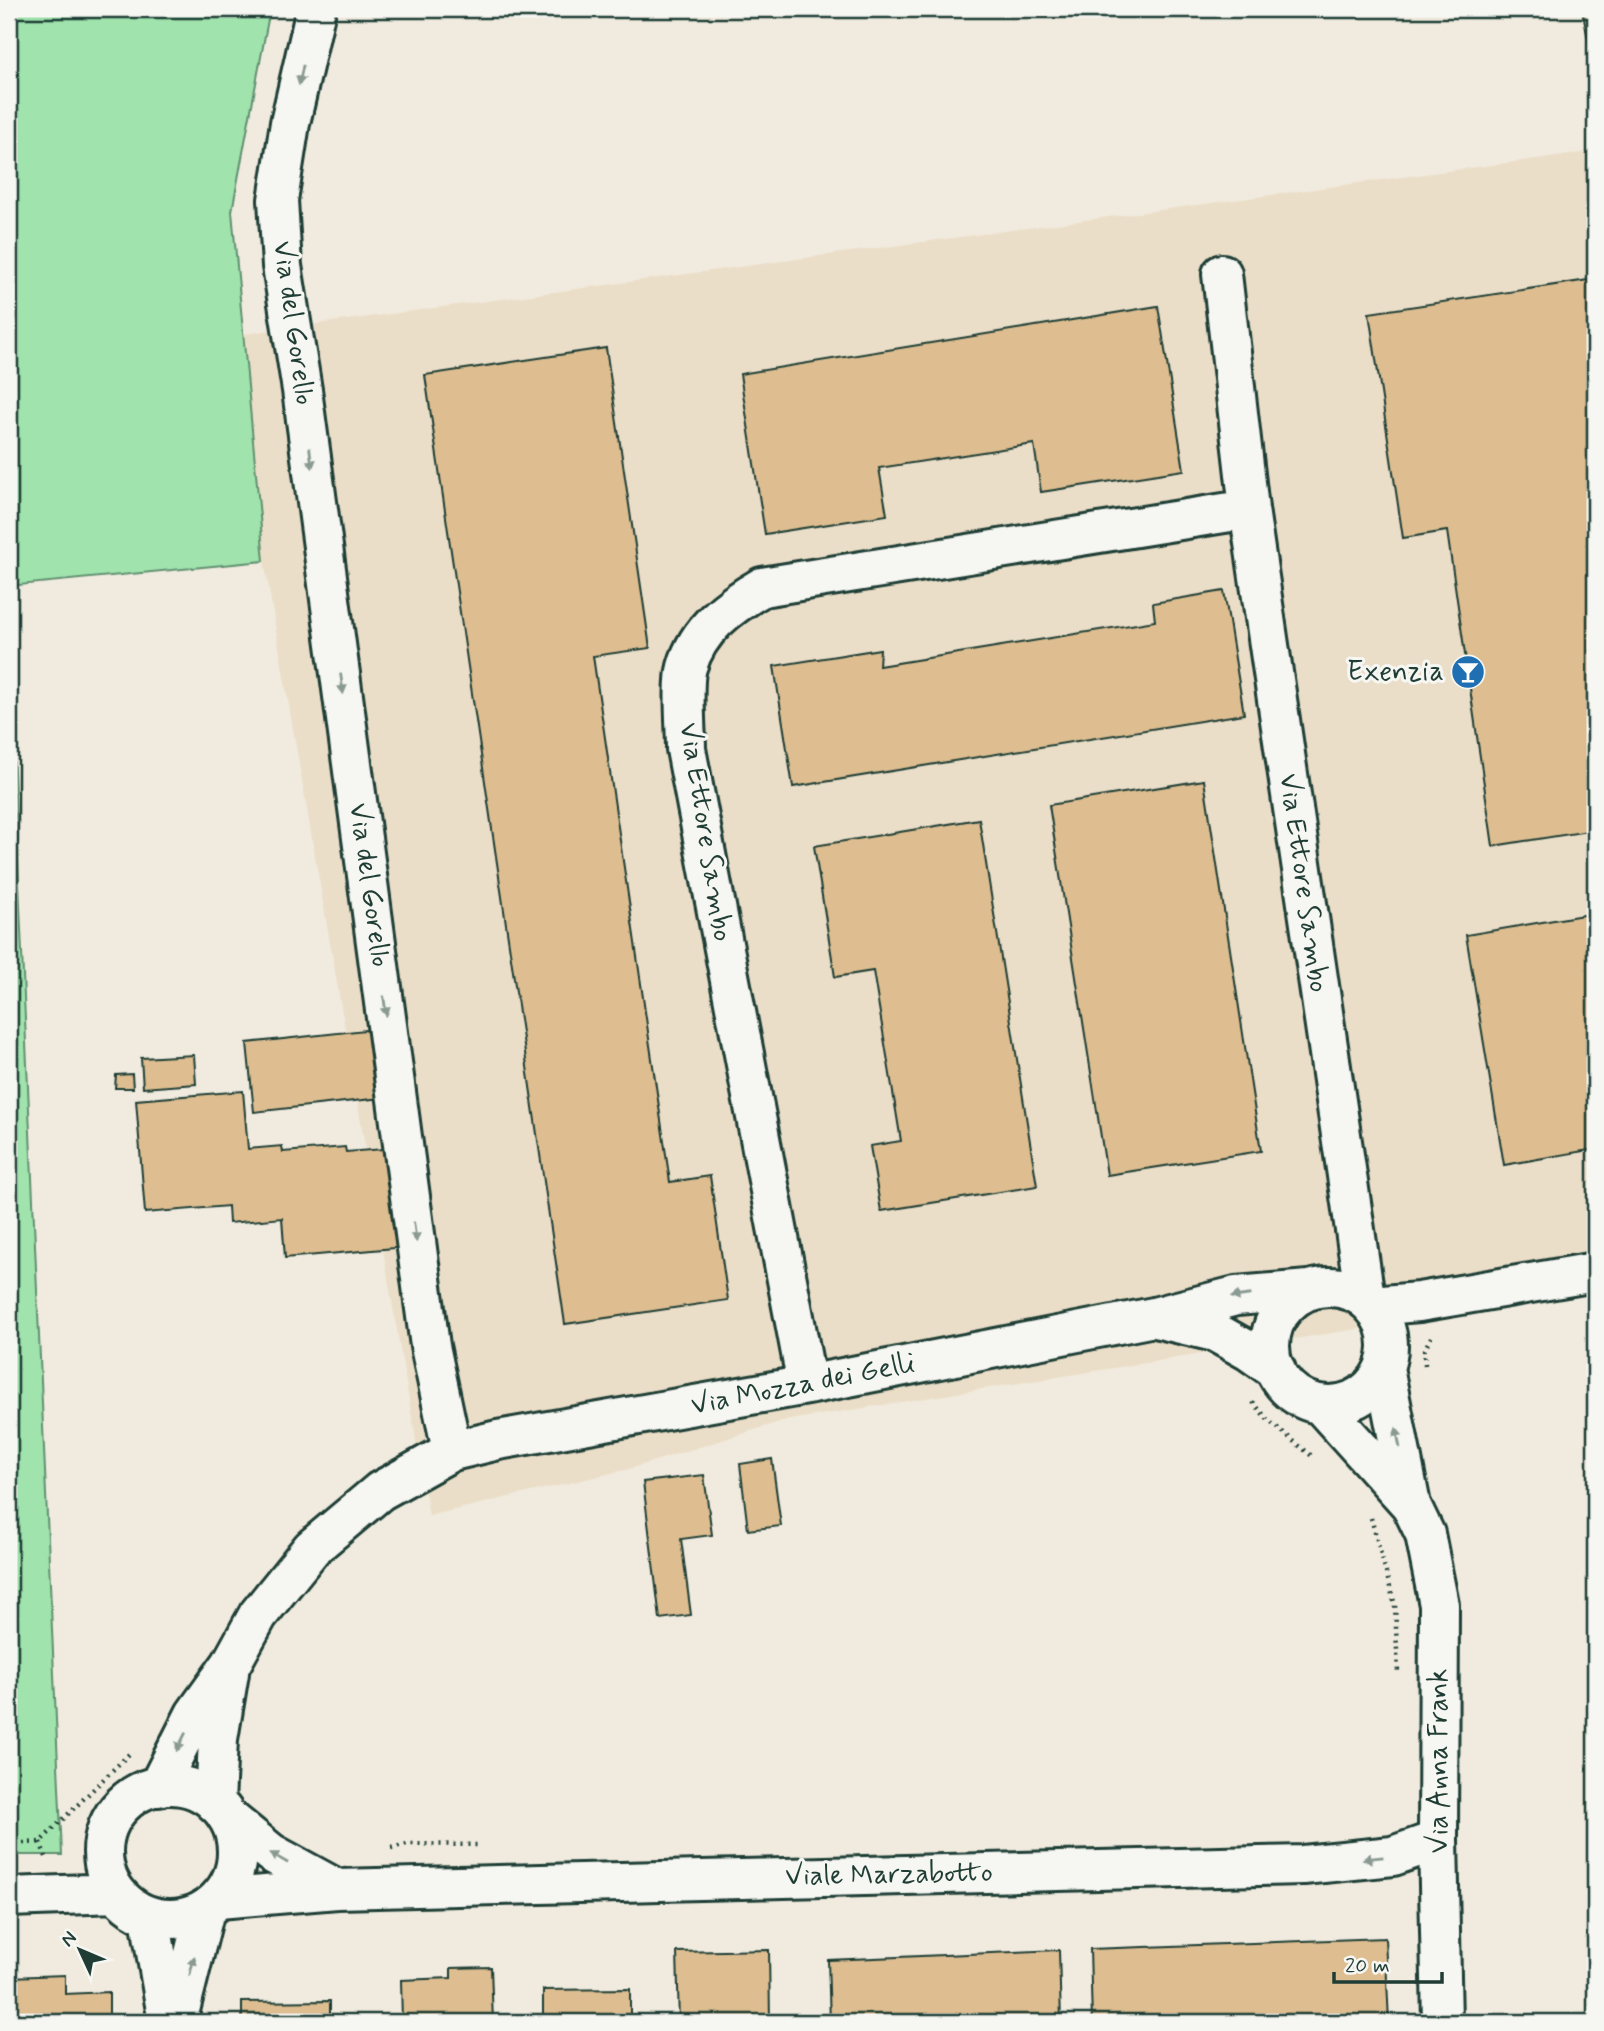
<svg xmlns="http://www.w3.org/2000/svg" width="1604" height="2031" font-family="Mynerve,sans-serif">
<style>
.built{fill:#ebdec8}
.green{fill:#a0e3ad;stroke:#609070;stroke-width:2}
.building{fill:#debe91;stroke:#1f3d34;stroke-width:2}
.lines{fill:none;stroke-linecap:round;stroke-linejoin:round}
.minor-casing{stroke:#1f3d34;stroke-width:44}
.path{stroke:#1f3d34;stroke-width:4.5;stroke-dasharray:2 5;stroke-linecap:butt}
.minor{stroke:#f6f6f2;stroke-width:38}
.oneway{fill:#8a9a93}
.labels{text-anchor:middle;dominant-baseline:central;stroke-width:6;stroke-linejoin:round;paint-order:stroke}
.street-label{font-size:28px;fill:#1f3d34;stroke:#f6f6f2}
.poi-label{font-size:28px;fill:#1f3d34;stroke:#f6f6f2;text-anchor:end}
</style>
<rect width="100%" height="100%" fill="#f1ebdf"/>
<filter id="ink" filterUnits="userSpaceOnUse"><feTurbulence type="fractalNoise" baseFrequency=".0143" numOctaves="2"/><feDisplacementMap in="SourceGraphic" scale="14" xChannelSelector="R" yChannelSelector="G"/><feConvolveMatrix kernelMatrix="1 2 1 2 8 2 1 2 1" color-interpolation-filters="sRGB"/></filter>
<g filter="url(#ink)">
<path class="built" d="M1595 151V1291L783 1421 629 1469 429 1516 264 561 243 334Z"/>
<path class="green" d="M9 9H270L232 211 264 561 9 586Z
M9 658 62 1855H9Z"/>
<path class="building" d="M1582 9H1595V59H1592Z
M1595 279V830L1493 846 1447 531 1403 538 1369 313Z
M1158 306 1184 470 1041 492 1034 444 879 468 887 515 765 534 740 374Z
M606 348 650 648 593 656 670 1182 710 1176 728 1300 565 1324 425 375Z
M1224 591 1244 714 793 787 774 666 880 649 879 666 1155 621 1153 603Z
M1204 780 1261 1151 1107 1175 1049 805Z
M979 819 1037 1186 881 1211 870 1146 901 1141 873 971 835 977 814 846Z
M1595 913V1149L1504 1165 1466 935Z
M374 1029 381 1098 254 1112 247 1043Z
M194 1055 196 1084 143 1088 141 1058Z
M132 1074 133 1088H115L116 1075Z
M243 1091 248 1149 282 1146 283 1152 345 1147 346 1152 397 1148 405 1247 285 1258 282 1218 229 1223 228 1206 145 1213 136 1100Z
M772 1459 781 1526 748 1530 740 1464Z
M704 1475 712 1535 681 1539 691 1615 660 1619 643 1482Z
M1385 1938 1389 2022H1092L1090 1949Z
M769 1950 770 2022H679L677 1952Z
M1059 1950 1061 2022H830L828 1960Z
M491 1967 493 2022H402L401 1980 451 1978V1968Z
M65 1975V1994L109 1992V2022H9V1977Z
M630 1989V2022H543V1990Z
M330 2001V2022H242V2002Z"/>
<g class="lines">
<g class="minor-casing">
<path id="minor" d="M316 9 290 123 278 200 282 266 302 390 430 1346 452 1451
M1222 274 1249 509 1365 1298
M1270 1346a59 59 0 1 1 118 0a59 59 0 1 1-118 0Z
M1372 1306 1419 1302 1595 1272
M1160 1319 1215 1332 1249 1351 1276 1370
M1384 1368 1411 1505 1425 1534 1439 1605 1438 1840 1442 2022
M807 1385 686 749C686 729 682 684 687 667 698 629 729 606 762 587L1249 509
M1320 1404 1411 1505
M103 1852a67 67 0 1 1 134 0a67 67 0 1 1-134 0Z
M158 1787 195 1714 231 1664 258 1615 312 1548 380 1491 452 1451 498 1440 807 1385 1154 1317 1236 1296 1309 1290
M215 1803 218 1739 229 1673
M227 1817 271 1853 337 1889
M9 1897 116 1893
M218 1899 337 1889 1303 1865 1393 1856 1438 1840
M150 1917 168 2022
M177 2022 205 1910"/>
</g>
<path class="path" d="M1425 1365 1424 1350 1431 1337
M1253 1402 1268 1420 1313 1457
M1371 1518 1395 1605 1398 1673
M40 1842 46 1857
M9 1844 40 1842 131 1752
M391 1848 407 1844 480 1845"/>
<use href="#minor" class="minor"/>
</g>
<defs><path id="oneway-solid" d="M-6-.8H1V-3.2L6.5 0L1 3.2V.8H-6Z" transform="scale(1.75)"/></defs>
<g class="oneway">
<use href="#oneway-solid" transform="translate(301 75) rotate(102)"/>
<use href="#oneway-solid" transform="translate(311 458) rotate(82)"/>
<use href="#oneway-solid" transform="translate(342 684) rotate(82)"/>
<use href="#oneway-solid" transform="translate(385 1006) rotate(82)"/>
<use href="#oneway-solid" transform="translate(415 1232) rotate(82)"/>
<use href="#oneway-solid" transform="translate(1241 1296) rotate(172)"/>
<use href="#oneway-solid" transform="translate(1398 1438) rotate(-101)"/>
<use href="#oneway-solid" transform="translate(181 1742) rotate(117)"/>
<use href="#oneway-solid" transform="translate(279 1858) rotate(-150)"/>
<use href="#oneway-solid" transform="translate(1373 1858) rotate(174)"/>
<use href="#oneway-solid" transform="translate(192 1966) rotate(-77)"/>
</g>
</g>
<defs>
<g id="bar-disc" transform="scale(1.75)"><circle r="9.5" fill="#1f6fb2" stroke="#f6f6f2"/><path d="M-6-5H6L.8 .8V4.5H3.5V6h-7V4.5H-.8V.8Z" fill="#fff"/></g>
</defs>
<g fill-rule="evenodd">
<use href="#bar-disc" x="1468" y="672"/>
</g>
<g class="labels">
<g class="street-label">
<text transform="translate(293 323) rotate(82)">Via del Gorello</text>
<text transform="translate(705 832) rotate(81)">Via Ettore Sambo</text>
<text transform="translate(1303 883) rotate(82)">Via Ettore Sambo</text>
<text transform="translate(369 885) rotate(82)">Via del Gorello</text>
<text transform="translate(803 1385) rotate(-11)">Via Mozza dei Gelli</text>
<text transform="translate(1439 1761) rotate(-90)">Via Anna Frank</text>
<text transform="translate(889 1875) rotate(-1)">Viale Marzabotto</text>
</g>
<g class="poi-label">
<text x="1444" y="672">Exenzia</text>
</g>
</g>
<rect width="1604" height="2031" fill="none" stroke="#f6f6f2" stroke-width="35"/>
<rect x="18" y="18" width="1569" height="1996" fill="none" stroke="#1f3d34" stroke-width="2.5" filter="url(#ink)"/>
<g transform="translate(80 1950) rotate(314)" stroke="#f6f6f2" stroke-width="5" paint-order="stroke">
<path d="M0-5L12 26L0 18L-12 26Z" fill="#1f3d34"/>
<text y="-10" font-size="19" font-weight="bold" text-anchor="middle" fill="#1f3d34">N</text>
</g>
<path d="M1334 1972v10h108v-10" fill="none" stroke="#1f3d34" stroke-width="3.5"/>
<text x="1345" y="1972" font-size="21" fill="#1f3d34" stroke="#f6f6f2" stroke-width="5" paint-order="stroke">20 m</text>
</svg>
